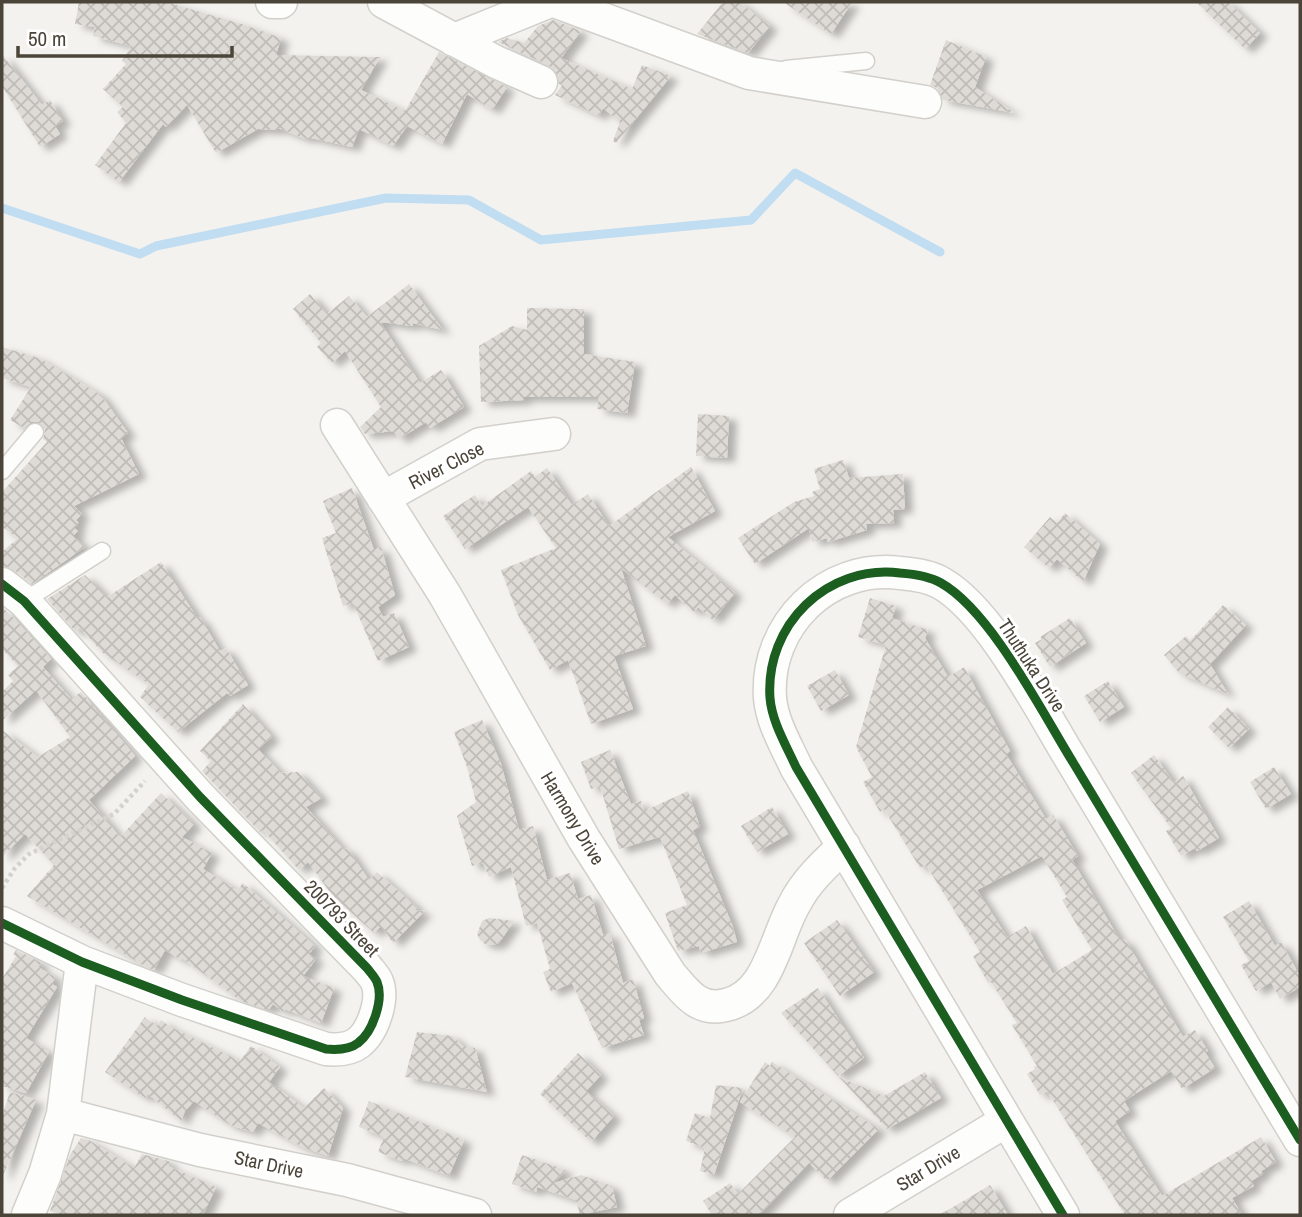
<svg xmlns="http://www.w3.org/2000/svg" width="1302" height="1217" font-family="'Archivo Narrow',sans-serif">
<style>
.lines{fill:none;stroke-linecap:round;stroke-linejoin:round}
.stream{stroke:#c0ddf1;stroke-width:9}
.building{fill:url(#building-cross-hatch);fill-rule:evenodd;filter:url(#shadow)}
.lane-casing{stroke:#d2d0cb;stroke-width:19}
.street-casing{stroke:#d2d0cb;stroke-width:35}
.path{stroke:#d3d2cc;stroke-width:4.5;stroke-dasharray:3.5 3.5;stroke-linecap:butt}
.lane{stroke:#fdfdfc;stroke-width:16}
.street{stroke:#fdfdfc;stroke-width:32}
.cycleway-casing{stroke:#fff;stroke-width:13}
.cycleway{stroke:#1b5e20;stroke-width:9}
.labels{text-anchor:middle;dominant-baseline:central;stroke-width:6;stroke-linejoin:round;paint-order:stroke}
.street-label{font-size:19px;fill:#4b4439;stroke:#fff}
</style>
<defs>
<pattern id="building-cross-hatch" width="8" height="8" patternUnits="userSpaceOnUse" patternTransform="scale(1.75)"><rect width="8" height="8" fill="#dedbd6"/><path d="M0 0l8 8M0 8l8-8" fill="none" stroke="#c0bdb8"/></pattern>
<filter id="shadow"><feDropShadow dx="8" dy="4.5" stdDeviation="3.5" flood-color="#0004"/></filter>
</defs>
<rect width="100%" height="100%" fill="#f4f2ee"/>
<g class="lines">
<path class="stream" d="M2 208 140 254 156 246 386 198 469 200 541 240 751 220 795 173 940 252"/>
</g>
<path class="building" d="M79 2H166L245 25 281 38 276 55 380 57 361 90 405 111 439 52 507 87 492 110 467 94 442 144 407 126 393 146 359 129 352 147 307 137 306 139 278 128V130L258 129 216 153 187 105 166 127 163 124 119 182 95 165 126 123 117 112 123 107 103 89 126 64 122 61 131 46 93 36 95 27 75 24Z
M723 2H739L770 26 748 53 697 34Z
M783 2H852L831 34Z
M1196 2H1228L1260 33 1245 49Z
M553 20 581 31 561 58 632 89 642 65 671 76 616 143 613 141 620 122 603 108 599 116 555 95 562 85 559 84 555 71 548 65 498 42 507 38 524 43 538 26Z
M946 40 986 57 975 87 1015 113 943 100 937 88 930 85Z
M2 54 42 105 50 100 63 121 55 126 60 134 40 147 2 86Z
M409 284 443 330 412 323 413 326 380 322 420 383 441 370 464 407 430 428 426 422 399 439 394 431 365 434 360 427 381 407 345 351 332 363 317 347 321 343 293 309 310 294 327 314 349 296 367 317Z
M527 308 584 309V354L635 362 627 413 597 409 599 397H524V400L481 402 479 346 512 326 527 330Z
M2 347 39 358 101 395 128 433 121 438 139 474 74 506 82 514 76 520 79 523 74 528 78 531 73 536 85 547 32 584 13 569 2 566V552L18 538 2 527V492L47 442 43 439 45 429 38 422H31L24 428 10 420 31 387 2 378Z
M698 414 729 416 727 458 696 456Z
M843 460 849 478 903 474 905 509 893 510 894 523 866 524 867 530 828 542 827 538 812 542 809 528 755 564 738 538 794 502 814 496 812 492 820 489 814 469Z
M691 467 715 511 668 537 735 593 713 620 698 607 694 612 675 595 667 604 621 568 646 646 614 656 633 709 591 724 568 660 550 670 518 615 501 570 556 548 528 507 465 549 443 516 475 495 482 506 531 471 535 477 547 468 572 505 588 494 609 526Z
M352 488 374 550 381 547 395 595 378 607 383 617 394 613 409 647 378 661 353 603 343 606 322 538 336 533 323 501Z
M1065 513 1100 544 1083 582 1057 559 1049 568 1024 547 1050 517 1057 523Z
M161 562 198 619 200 617 220 651 226 648 248 685 230 696 227 693 178 732 140 697 149 684 103 653 80 628 76 632 47 599 85 575 107 597Z
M870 598 896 606 892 618 928 630 925 638 948 677 964 667 1010 751 1006 754 1046 819 1053 815 1078 856 1072 860 1117 935 1121 941 1125 939 1183 1037 1195 1030 1208 1051 1205 1052 1215 1068 1182 1089 1171 1071 1124 1101 1130 1111 1115 1121 1162 1196 1261 1137 1276 1162 1261 1171 1263 1174 1251 1181 1254 1186 1232 1198 1242 1215H1125L1047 1091 1040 1095 1027 1074 1035 1069 1034 1067 1037 1066 1012 1025 1017 1023 991 982 988 983 973 956 980 952 926 865 920 868 884 809 880 812 863 782 872 777 856 747 886 645 858 637ZM1042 856 1067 897 1062 900 1092 950 1053 974 1026 926 1007 937 977 890Z
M1223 605 1246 625 1210 664 1228 694 1179 673 1164 655 1186 636 1190 641Z
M2 607 11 615 51 659 43 667 71 699 81 692 135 756 89 800 120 837 161 793 194 824 182 837 212 853 203 869 237 890 243 883 315 946 309 954 316 959 303 976 334 988 321 1023 285 1009 283 1012 273 1004 268 1010 241 1001 182 958 181 960 165 950 154 970 146 967 27 896 54 865 25 834 2 857V730L38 757 70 737 36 690 2 721V692L13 681 8 675 18 666 2 649Z
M1070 618 1086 643 1050 667 1035 643 1042 639 1040 637Z
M835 670 849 695 821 711 807 686Z
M1108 681 1124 707 1100 722 1084 696Z
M243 704 272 737 258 749 281 773 298 772 322 798 306 807 344 850 347 848 369 880 377 872 418 908 414 910 425 911 393 943 381 926 374 933 332 895 308 862 299 870 263 830 260 832 202 771 211 761 200 751Z
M1228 707 1249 729 1229 748 1208 727Z
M482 720 501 764 519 830 533 826 547 880 570 873 578 899 591 895 603 935 610 933 623 983 633 979 644 1018 639 1020 644 1035 602 1048 572 983 551 992 543 972 550 969 537 923 526 926 511 867 489 877 483 863 472 866 457 816 476 802 467 767 454 732Z
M610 750 631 804 641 801 644 811 688 791 700 827 693 830 733 927 737 942 701 953 699 946 678 951 665 913 687 905 660 837 619 849 600 786 591 789 581 762Z
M1154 755 1174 783 1183 776 1219 838 1197 851 1195 848 1181 856 1166 831 1171 828 1131 773Z
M1274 767 1291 794 1266 809 1250 782Z
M772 807 788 834 757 852 741 826Z
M1249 901 1275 946 1281 942 1300 976V987L1280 999 1271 982 1256 991 1241 965 1249 961 1223 917Z
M489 918 514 921 499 943 492 945 485 944 480 940 477 934 482 921Z
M837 920 874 972 840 996 804 943Z
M16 950 42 963 38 967 55 977 52 984 57 987 26 1038 49 1052 26 1093 2 1086V979L16 956 13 955Z
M818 988 864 1058 838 1076 781 1013Z
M145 1017 157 1026 161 1020 171 1027 240 1061 251 1046 280 1067 269 1082 304 1108 324 1088 343 1108 328 1156 302 1147 258 1123 253 1132 230 1125 194 1101 185 1111 181 1121 148 1094 145 1098 105 1072Z
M417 1032 452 1036 463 1046 475 1048 487 1092 405 1077Z
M578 1053 601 1075 586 1091 614 1116 591 1142 540 1094Z
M765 1062 770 1066 772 1062 879 1129 827 1181 809 1163 759 1215H712L703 1201 730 1183 738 1194 795 1137 740 1102Z
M925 1072 941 1098 887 1129 839 1077 884 1096Z
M716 1085 743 1088 714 1175 700 1171 705 1148 686 1141 695 1113 710 1118Z
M10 1092 36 1100 2 1178V1116Z
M369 1101 464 1140 449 1176 403 1158 402 1161 378 1152 384 1137 359 1127Z
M81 1138 89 1140 134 1168 142 1154 168 1161 170 1162 168 1166 216 1187 203 1215H62L50 1211 70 1155Z
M522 1155 566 1170 554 1183 581 1175 612 1186 617 1207 580 1215 576 1200 537 1187 536 1192 512 1184Z
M990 1185 1008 1215H939L967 1199Z"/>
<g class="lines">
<g class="lane-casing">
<path id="lane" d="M786 69 866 61
M2 471 35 432
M24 601 102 551"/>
</g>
<g class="street-casing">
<path id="street" d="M272 2H281
M384 2 496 62 541 82
M557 2 749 73 925 102
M454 40 548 2
M337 425 445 595 584 839 670 974C686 993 699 1012 726 1005 770 995 775 937 795 903 807 880 826 863 844 846
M383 498 480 444 554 434
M2 584 24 601 200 797 367 968C370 972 375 977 377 982 384 999 373 1032 358 1043 349 1050 337 1050 326 1049L182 1000 82 962 2 923
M63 1114 200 1150 347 1180 475 1215
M28 1215 45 1174 63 1114 82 962
M850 1215 1006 1121
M1063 1215 796 767C786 745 772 722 770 698 765 625 827 564 900 573 913 574 929 576 941 583 991 611 1043 714 1074 764 1150 889 1224 1015 1300 1140"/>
</g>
<path class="path" d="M2 888 15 868 29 854 114 814 145 781"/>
<use href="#lane" class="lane"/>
<use href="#street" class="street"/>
<g class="cycleway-casing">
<path id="cycleway" d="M2 584 24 601 200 797 367 968C370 972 375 977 377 982 384 999 373 1032 358 1043 349 1050 337 1050 326 1049L182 1000 82 962 2 923
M1063 1215 796 767C786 745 772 722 770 698 765 625 827 564 900 573 913 574 929 576 941 583 991 611 1043 714 1074 764 1150 889 1224 1015 1300 1140"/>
</g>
<use href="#cycleway" class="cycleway"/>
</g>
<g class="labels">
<g class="street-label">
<text transform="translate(446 465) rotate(-27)">River Close</text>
<text transform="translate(1032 665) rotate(57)">Thuthuka Drive</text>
<text transform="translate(573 818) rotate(59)">Harmony Drive</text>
<text transform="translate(342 918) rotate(46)">200793 Street</text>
<text transform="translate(269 1164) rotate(12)">Star Drive</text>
<text transform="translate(928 1168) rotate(-31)">Star Drive</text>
</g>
</g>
<rect width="1302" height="1217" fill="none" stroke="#4b4439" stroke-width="7"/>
<path d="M18 46v10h214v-10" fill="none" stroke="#4b4439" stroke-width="3.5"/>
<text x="28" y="46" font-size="21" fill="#4b4439" stroke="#ffffff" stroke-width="5" paint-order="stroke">50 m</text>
</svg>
